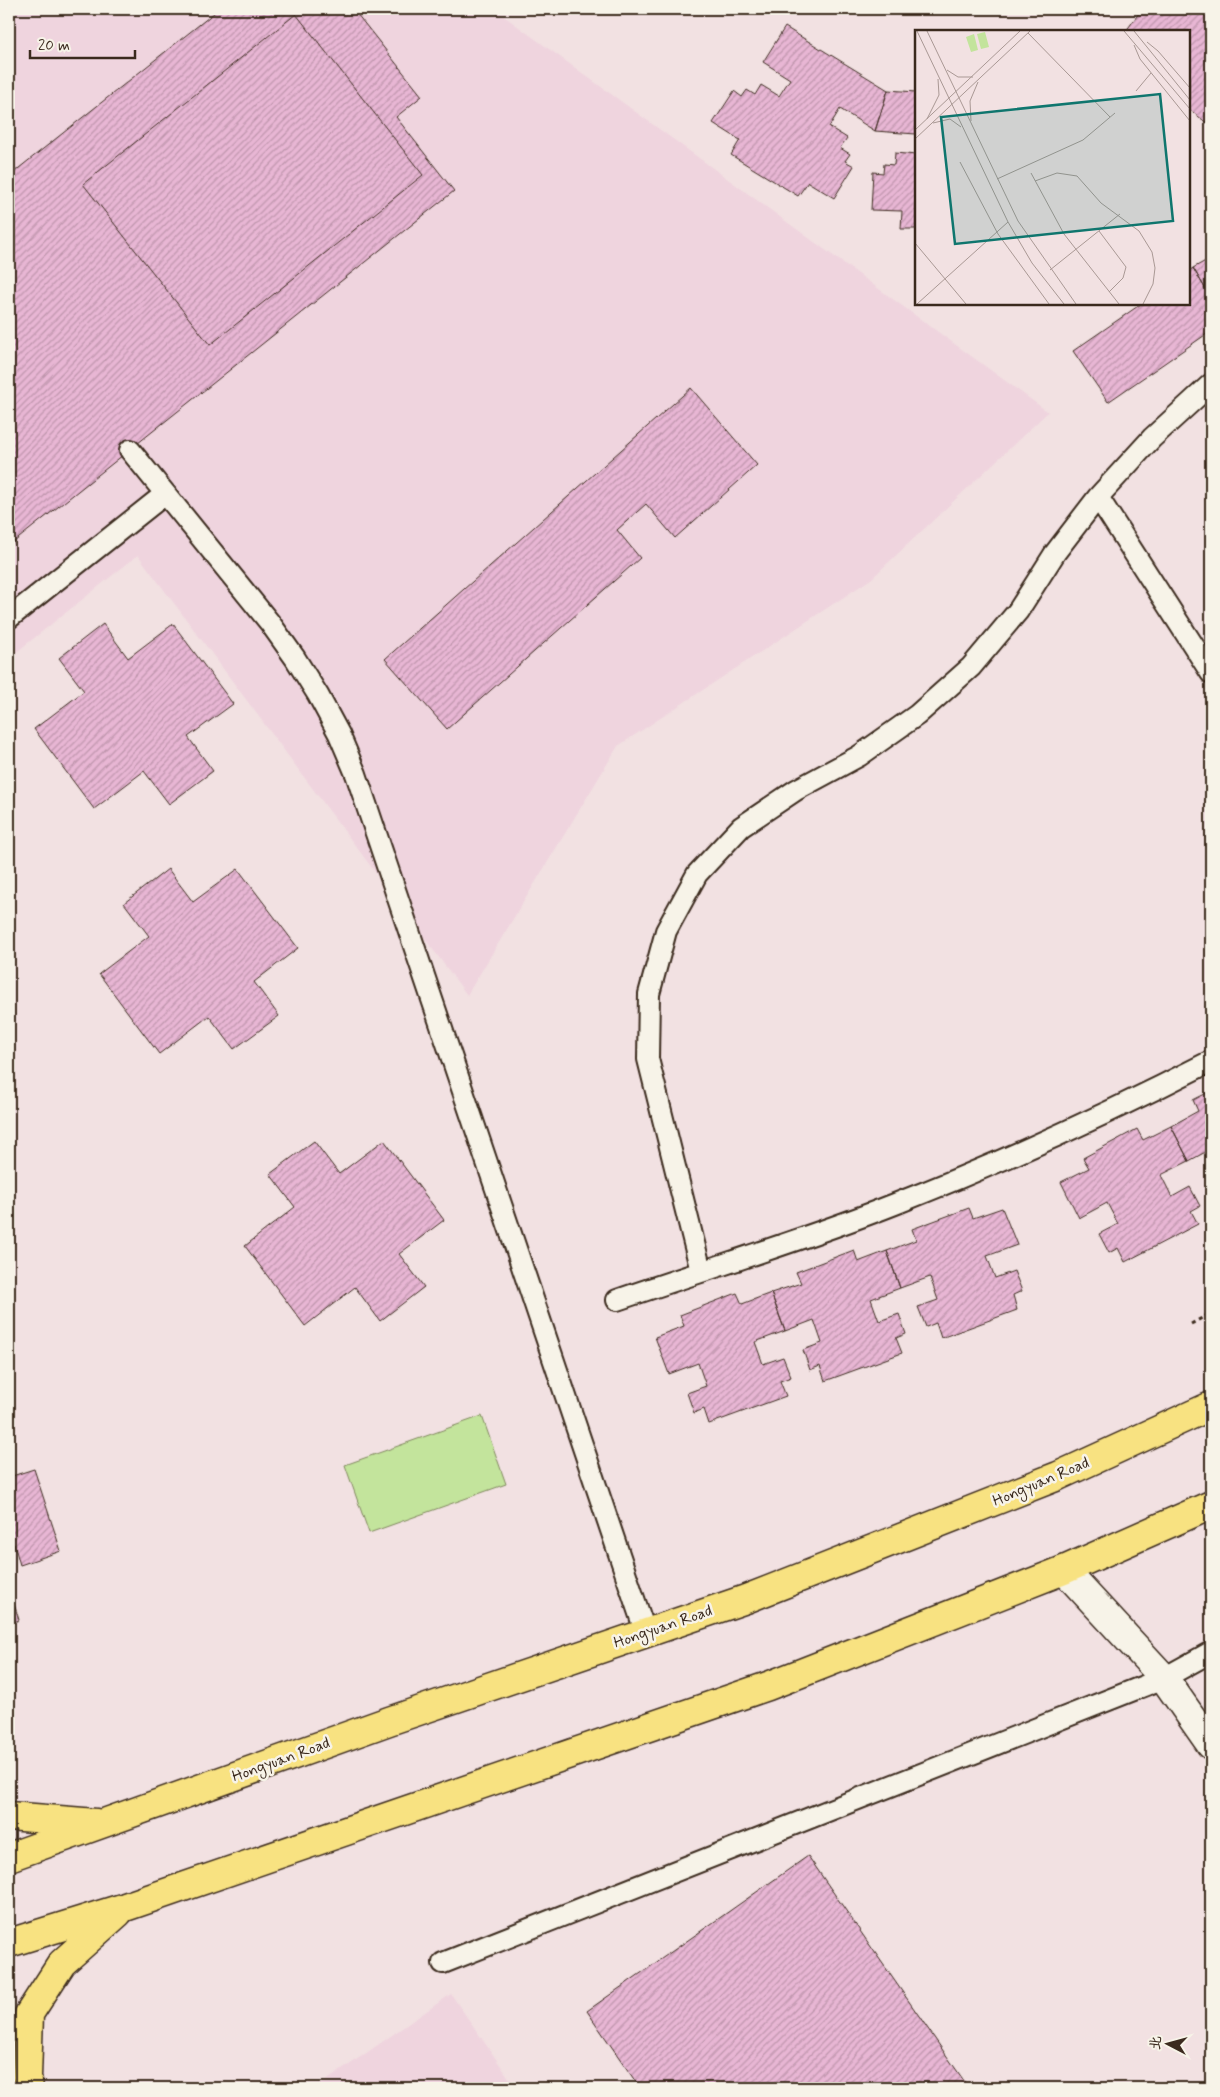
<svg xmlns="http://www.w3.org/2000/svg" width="1220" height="2097" font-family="Mynerve,'LXGW WenKai TC',sans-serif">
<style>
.built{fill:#efd4de}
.garden{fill:#c3e49c;stroke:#7f875d}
.building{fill:url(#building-hatch);stroke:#3b2a1e}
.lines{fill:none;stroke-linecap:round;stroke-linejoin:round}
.service-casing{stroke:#3b2a1e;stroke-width:24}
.minor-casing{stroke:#3b2a1e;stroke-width:31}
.trunk-casing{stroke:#3b2a1e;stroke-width:31}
.path{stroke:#3b2a1e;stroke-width:3;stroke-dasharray:4 4;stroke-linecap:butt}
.service{stroke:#f7f3e8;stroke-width:20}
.minor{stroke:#f7f3e8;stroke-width:28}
.trunk{stroke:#f8e281;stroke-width:28}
.labels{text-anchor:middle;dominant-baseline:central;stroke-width:5;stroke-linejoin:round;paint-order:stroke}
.street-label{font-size:16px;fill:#3b2a1e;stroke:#f7f3e8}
.inset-road{fill:none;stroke:#a99894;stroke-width:1}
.view{fill:#0f766e;fill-opacity:0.15;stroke:#0f766e;stroke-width:2.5}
.inset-edge{fill:none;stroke:#3b2a1e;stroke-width:2.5}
</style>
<defs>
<pattern id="building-hatch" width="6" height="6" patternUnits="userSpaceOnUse" patternTransform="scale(1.25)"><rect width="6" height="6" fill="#e8b6d4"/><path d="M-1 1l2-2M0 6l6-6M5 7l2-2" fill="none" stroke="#bd94ab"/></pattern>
</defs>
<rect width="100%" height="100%" fill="#f2e1e2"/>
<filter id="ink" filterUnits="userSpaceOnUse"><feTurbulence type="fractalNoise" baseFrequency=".02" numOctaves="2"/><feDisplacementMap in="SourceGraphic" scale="10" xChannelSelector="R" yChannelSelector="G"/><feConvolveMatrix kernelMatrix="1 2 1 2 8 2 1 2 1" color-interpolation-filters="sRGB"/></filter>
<g filter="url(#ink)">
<path class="built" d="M20 9H494L1048 412 871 579 618 746 467 995 138 555 9 658V16Z
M451 1994 516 2088H316Z"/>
<path class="garden" d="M482 1416 506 1484 369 1533 345 1465Z"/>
<path class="building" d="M219 9H353L422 96 396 117 454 191 9 546V176Z
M1142 9H1211V119L1208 124 1189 109V31H1126Z
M296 14 423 175 210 345 83 184Z
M785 27 888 90 875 131 840 109 829 127 847 138 840 148 850 154 845 161 854 166 834 198 808 182 798 196 731 155 740 140 713 123 734 91 742 97 747 90 755 95 761 85 779 96 790 79 763 62Z
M888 90 916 92V134L875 131Z
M916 141V229H901L902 211 871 210 873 172 883 173 884 164 894 165 895 153 916 155Z
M1211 258V298L1193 268Z
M1193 268 1211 298V331L1108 402 1073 351 1141 304H1189V271Z
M691 388 757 465 675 538 646 504 617 530 640 558 447 729 385 659Z
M103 624 128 658 173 624 233 704 188 737 213 771 169 804 144 771 94 809 34 729 84 691 59 658Z
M168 869 193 902 238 869 298 948 254 982 279 1016 234 1049 209 1016 159 1054 99 974 149 936 124 903Z
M1211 1091V1149L1189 1161 1171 1126 1198 1111 1193 1100Z
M1171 1126 1189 1161 1161 1175 1172 1197 1190 1187 1200 1206 1191 1211 1198 1224 1125 1262 1118 1248 1109 1253 1099 1234 1118 1224 1107 1203 1079 1218 1061 1182 1089 1168 1083 1158 1137 1129 1143 1140Z
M384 1140 444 1220 399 1254 424 1287 380 1321 355 1287 305 1326 245 1246 295 1207 270 1174 314 1141 339 1174Z
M969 1208 973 1218 1002 1208 1017 1245 987 1256 995 1278 1014 1271 1022 1291 1013 1295 1017 1310 941 1338 936 1323 926 1327 918 1307 938 1300 930 1277 900 1288 887 1251 916 1240 912 1229Z
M854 1250 858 1262 887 1251 900 1288 871 1299 879 1321 899 1314 906 1334 896 1338 902 1353 825 1381 820 1366 810 1370 803 1350 822 1343 814 1320 785 1331 771 1293 801 1283 796 1272Z
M737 1293 742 1304 771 1293 785 1331 755 1342 763 1364 783 1357 791 1377 780 1381 786 1396 709 1424 704 1409 694 1413 687 1393 706 1386 698 1363 669 1374 655 1337 684 1326 680 1315Z
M34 1469 61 1551 20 1565 14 1544 9 1546V1477Z
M9 1588 19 1620 9 1624Z
M808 1856 969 2088H640L587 2011Z"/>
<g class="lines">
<g class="service-casing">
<path id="service" d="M130 450 270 623 295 658 318 695 339 734 356 774 646 1634
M1098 497 1211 673
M9 618 165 494
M701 1271 648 1059 649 994 666 931 697 874 741 827 796 790 859 756 917 715 971 667 1018 611 1055 553 1098 497 1152 438 1211 384
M617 1300C710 1268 804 1240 895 1204 1003 1162 1108 1114 1211 1061
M443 1963 1164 1678 1211 1652"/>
</g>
<g class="minor-casing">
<path id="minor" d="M1064 1570 1164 1678 1211 1745"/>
</g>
<g class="trunk-casing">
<path id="trunk" d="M9 1816 96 1823
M9 1857 389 1721 746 1599 1058 1476 1211 1406
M9 1943 125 1907 768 1686 1064 1570 1211 1505
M29 2088 27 2077 29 2014 62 1963 118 1913"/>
</g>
<path class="path" d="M1191 1324 1211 1313"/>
<use href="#service" class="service"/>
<use href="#minor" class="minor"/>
<use href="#trunk" class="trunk"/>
</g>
</g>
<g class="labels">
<g class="street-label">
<text transform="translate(1041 1482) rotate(-23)">Hongyuan Road</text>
<text transform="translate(663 1627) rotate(-19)">Hongyuan Road</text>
<text transform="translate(281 1760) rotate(-20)">Hongyuan Road</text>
</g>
</g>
<g transform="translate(915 30)">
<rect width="275" height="275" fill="#f2e1e2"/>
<path d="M70 2 74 17 66 19 62 4ZM59 4 63 20 56 22 51 7Z" fill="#c3e49c"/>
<path class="inset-road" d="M2 1 93 192 117 233 149 274M12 1 103 191 161 274M209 1 275 79M219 1 275 70M113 3 195 87M232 12 243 21 275 58M219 15 225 29 275 91M32 40 43 47H58M221 61 236 43M12 89 24 65 23 49M56 91 55 71 63 52M18 93 35 89 46 97M0 100 105 1M0 109 115 1M45 132 83 204 134 274M116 143 149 204 204 274M82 149 168 110 200 83M120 151 142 143 162 146 186 173 224 201 237 222 240 238 238 254 228 274M184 201 211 237 208 248 194 262M0 213 51 274M135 240 205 184M2 274 93 192"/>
<path class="view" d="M245 64 258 191 40 214 26 87Z"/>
<rect width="275" height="275" class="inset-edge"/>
</g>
<rect width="1220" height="2097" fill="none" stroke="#f7f3e8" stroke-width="30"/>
<rect x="15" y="15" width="1190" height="2067" fill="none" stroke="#3b2a1e" stroke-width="2" filter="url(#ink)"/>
<g transform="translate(1168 2044) rotate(276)" stroke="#f7f3e8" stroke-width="4" paint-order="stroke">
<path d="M0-4L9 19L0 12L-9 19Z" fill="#3b2a1e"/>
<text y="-8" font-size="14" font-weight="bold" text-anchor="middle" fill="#3b2a1e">北</text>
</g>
<path d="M30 50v8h105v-8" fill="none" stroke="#3b2a1e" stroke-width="2.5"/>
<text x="38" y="50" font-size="15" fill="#3b2a1e" stroke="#f7f3e8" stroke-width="4" paint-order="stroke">20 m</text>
</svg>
